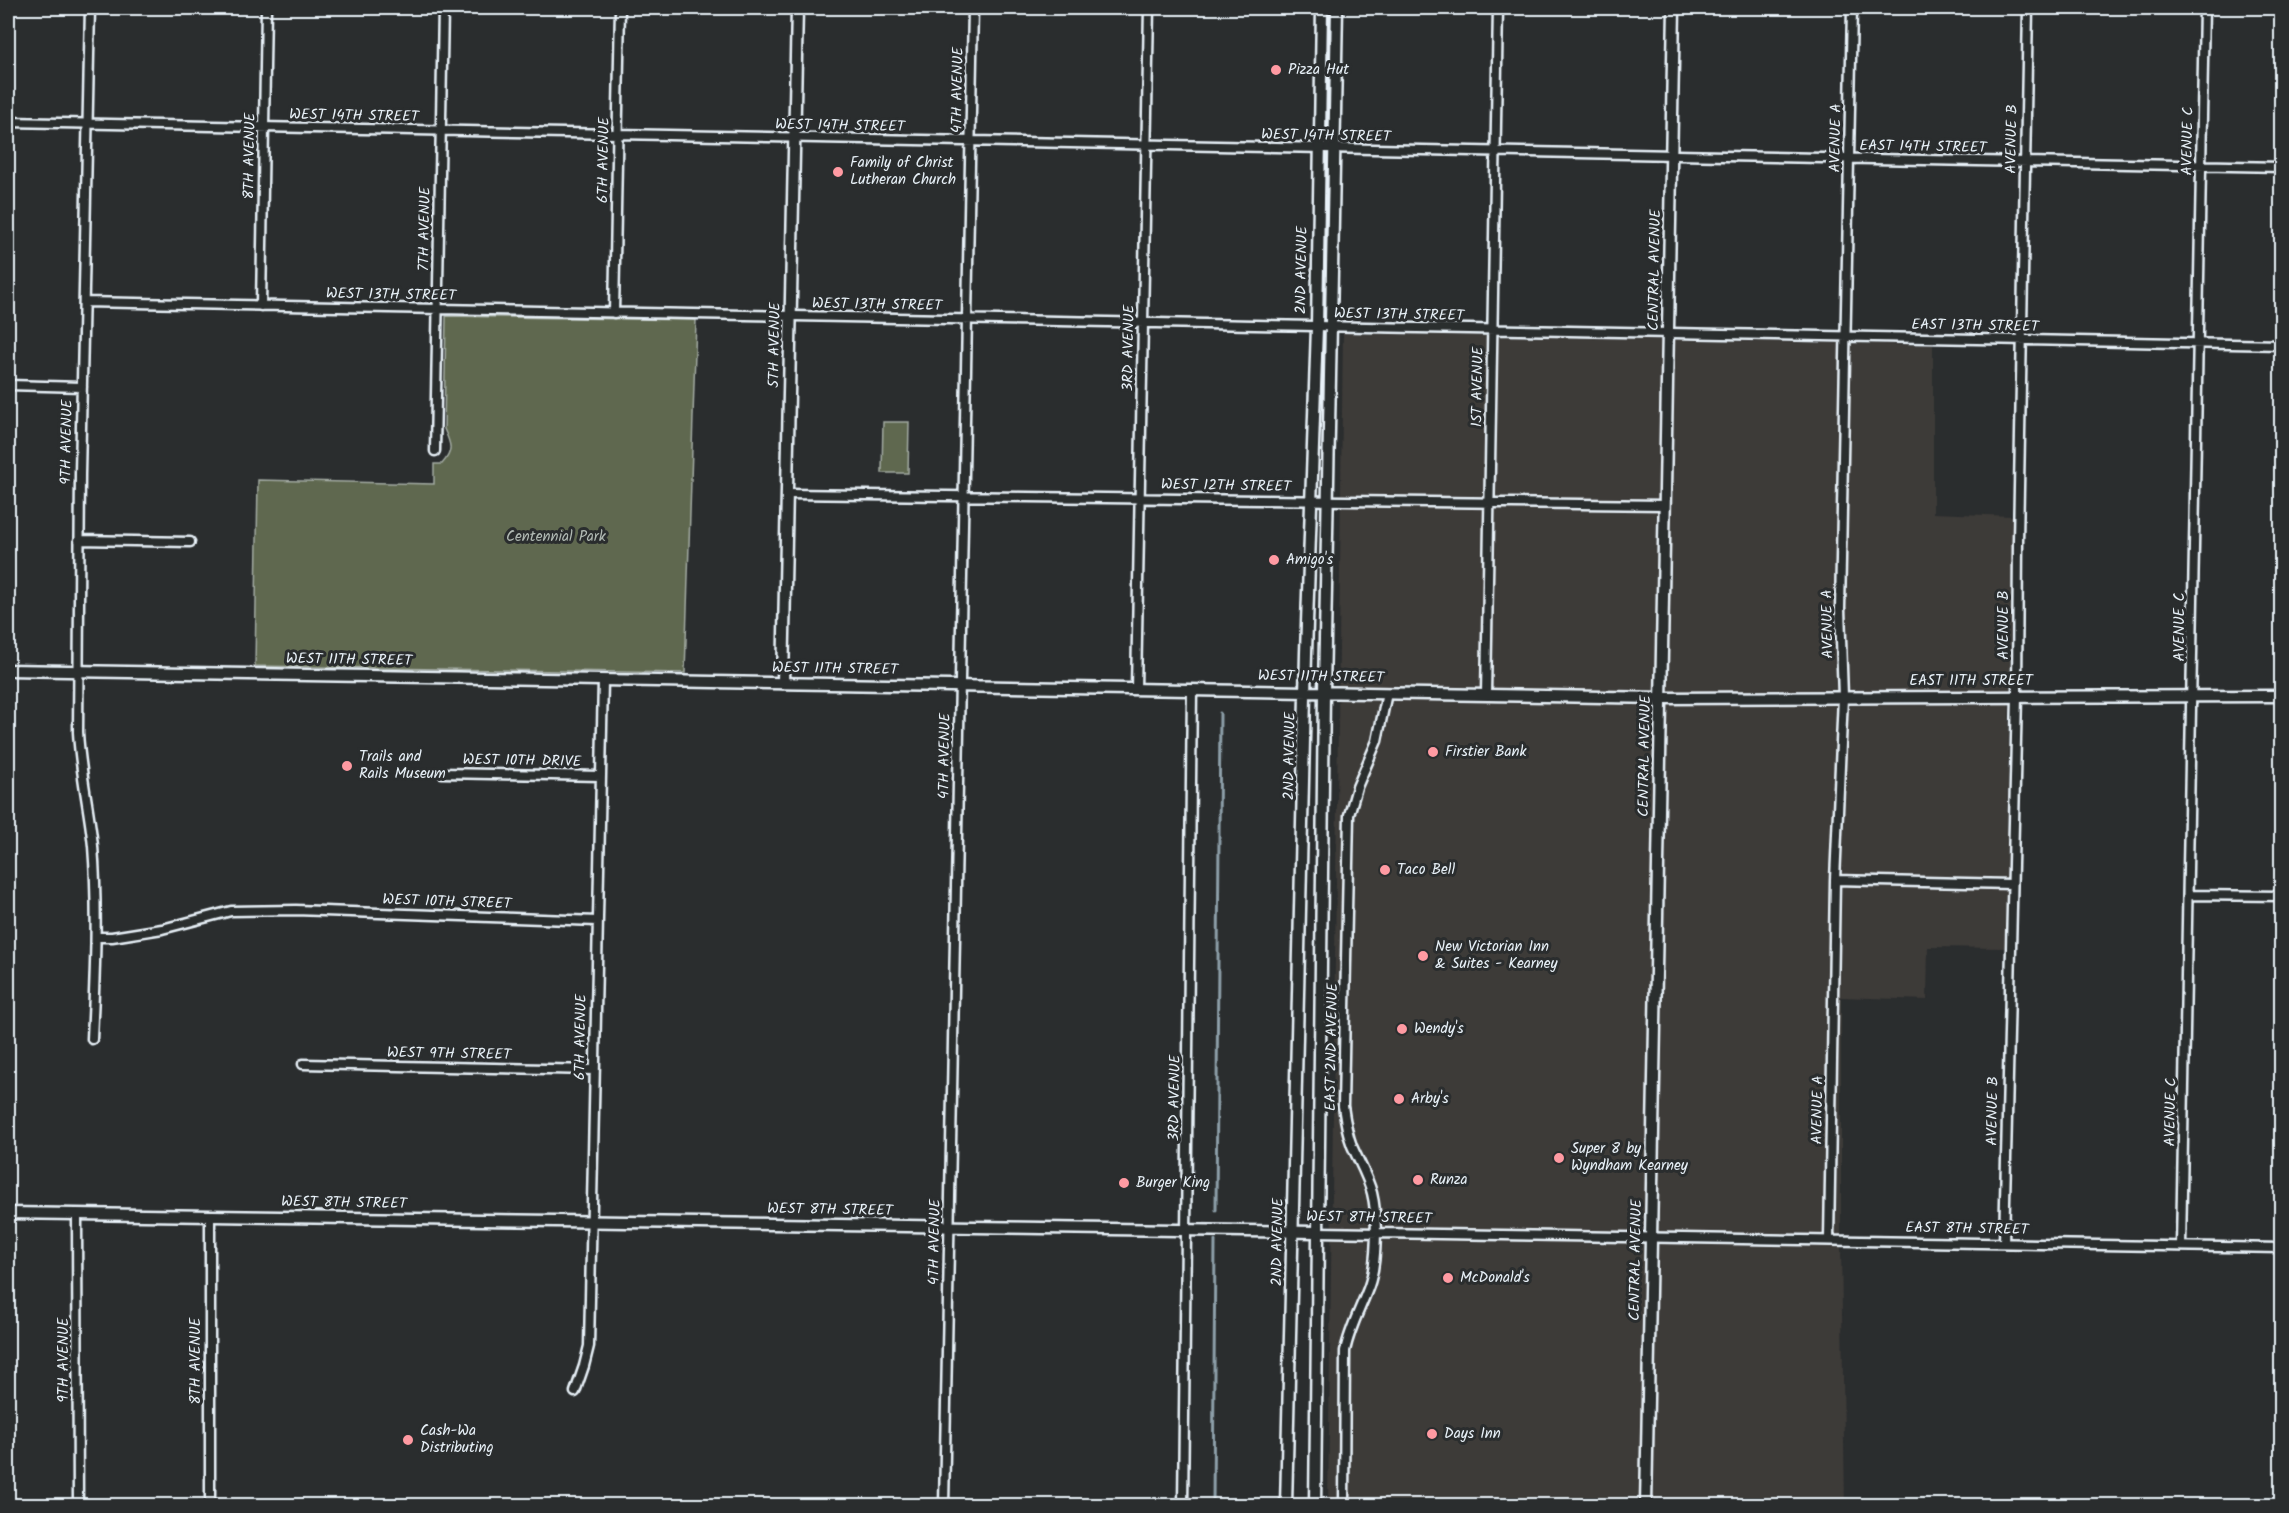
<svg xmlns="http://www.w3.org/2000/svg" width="2289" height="1513" font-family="Kalam,sans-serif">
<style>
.built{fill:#3d3a38}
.green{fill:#5f684f;stroke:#a4aca4;stroke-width:1.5}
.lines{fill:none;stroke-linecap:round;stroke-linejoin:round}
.stream{stroke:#8d9fa9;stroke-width:3}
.minor-casing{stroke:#e8f1f8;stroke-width:13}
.tertiary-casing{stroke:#e8f1f8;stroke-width:15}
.secondary-casing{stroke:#e8f1f8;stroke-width:15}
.minor{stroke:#2a2d2e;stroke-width:8}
.tertiary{stroke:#2a2d2e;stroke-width:10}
.secondary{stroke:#2a2d2e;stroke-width:10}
.poi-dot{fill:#ff9aa2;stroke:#2a2d2e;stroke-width:2}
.labels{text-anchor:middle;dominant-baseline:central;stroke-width:6;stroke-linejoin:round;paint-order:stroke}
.poi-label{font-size:15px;fill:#e8f1f8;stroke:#2a2d2e;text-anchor:start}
.street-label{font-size:15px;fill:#e8f1f8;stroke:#2a2d2e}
.park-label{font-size:15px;fill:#b1bab4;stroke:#2a2d2e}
</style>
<rect width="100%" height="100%" fill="#2a2d2e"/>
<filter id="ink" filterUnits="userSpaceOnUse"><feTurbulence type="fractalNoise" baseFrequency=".0167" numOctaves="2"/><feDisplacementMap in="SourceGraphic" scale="12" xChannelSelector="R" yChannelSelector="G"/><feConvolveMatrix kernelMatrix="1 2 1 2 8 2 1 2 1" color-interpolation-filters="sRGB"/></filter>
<g filter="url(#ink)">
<path class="built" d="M1343 333 1933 345V513L2013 516 2005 948 1928 947 1927 1000 1841 997V1247L1845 1505 1328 1506Z"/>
<path class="green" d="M446 316 696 320 685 673 255 666 258 480 434 484V464H442C454 451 451 444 444 429Z
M883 422H909L908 473H882Z"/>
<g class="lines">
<path class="stream" d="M1216 1210 1220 713
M1213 1506 1215 1241"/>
<g class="minor-casing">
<path id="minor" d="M90 8 80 474 78 732C80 770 89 808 93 846 98 910 95 975 92 1039
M8 122 2282 167
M84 302 2282 345
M261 306 266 8
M614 313 620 8
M8 385 82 387
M435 451 443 8
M787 494 1665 505
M79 540 190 542
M1136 689 1149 8
M1486 695 1498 8
M442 773 601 776
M1835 880 2011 884
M2190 895 2282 896
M96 937H112L162 929 231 911 296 910 597 921
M303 1064 594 1070
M77 1214 78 1506
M1317 1232 2282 1248
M1829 1240 1835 880 1843 697 1840 609 1852 8
M2004 1243 2017 696 2018 541 2028 8
M2181 1246C2192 833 2196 420 2204 8
M575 1392 584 1366 589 1346 603 680
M210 1506V1216
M944 1506 973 8
M1183 1506 1192 690
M1344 1506 1345 1351C1350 1327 1361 1308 1369 1286 1377 1263 1378 1217 1372 1193 1368 1177 1359 1162 1352 1146 1347 1133 1345 1120 1343 1106L1349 815 1357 787 1377 741 1387 693"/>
</g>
<g class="tertiary-casing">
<path id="tertiary" d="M783 683 797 8
M8 1213 1317 1232
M1646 1506 1674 8"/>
</g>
<g class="secondary-casing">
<path id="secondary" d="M8 670 1661 698 2282 696
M1286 1506 1306 653 1317 327 1322 8
M1315 1506 1324 692 1337 8"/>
</g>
<use href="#minor" class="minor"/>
<use href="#tertiary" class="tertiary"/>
<use href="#secondary" class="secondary"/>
</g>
</g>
<g class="poi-dot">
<circle cx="1276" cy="70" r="6"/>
<circle cx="838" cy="172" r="6"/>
<circle cx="1274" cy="560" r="6"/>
<circle cx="1433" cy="752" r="6"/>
<circle cx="347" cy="766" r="6"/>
<circle cx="1385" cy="870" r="6"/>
<circle cx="1423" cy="956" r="6"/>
<circle cx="1402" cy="1029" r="6"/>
<circle cx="1399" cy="1099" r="6"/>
<circle cx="1559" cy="1158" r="6"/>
<circle cx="1418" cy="1180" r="6"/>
<circle cx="1124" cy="1183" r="6"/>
<circle cx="1448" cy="1278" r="6"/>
<circle cx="1432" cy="1434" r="6"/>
<circle cx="408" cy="1440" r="6"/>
</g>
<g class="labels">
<g class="poi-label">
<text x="1288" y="70">Pizza Hut</text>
<text x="850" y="163">Family of Christ<tspan x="850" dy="17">Lutheran Church</tspan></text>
<text x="1286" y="560">Amigo's</text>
<text x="1445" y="752">Firstier Bank</text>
<text x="359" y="757">Trails and<tspan x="359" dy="17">Rails Museum</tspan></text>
<text x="1397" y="870">Taco Bell</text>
<text x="1435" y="947">New Victorian Inn<tspan x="1435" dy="17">&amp; Suites - Kearney</tspan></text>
<text x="1414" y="1029">Wendy's</text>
<text x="1411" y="1099">Arby's</text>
<text x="1571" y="1149">Super 8 by<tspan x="1571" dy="17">Wyndham Kearney</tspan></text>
<text x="1430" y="1180">Runza</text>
<text x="1136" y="1183">Burger King</text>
<text x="1460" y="1278">McDonald's</text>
<text x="420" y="1431">Cash-Wa<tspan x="420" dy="17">Distributing</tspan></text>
<text x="1444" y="1434">Days Inn</text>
</g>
<g class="street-label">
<text transform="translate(958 90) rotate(-89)">4TH AVENUE</text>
<text transform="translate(354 116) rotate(1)">WEST 14TH STREET</text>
<text transform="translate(840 126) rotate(1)">WEST 14TH STREET</text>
<text transform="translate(1326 136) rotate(1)">WEST 14TH STREET</text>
<text transform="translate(1836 138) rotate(-89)">AVENUE A</text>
<text transform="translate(2012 139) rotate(-89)">AVENUE B</text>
<text transform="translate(2188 141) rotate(-89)">AVENUE C</text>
<text transform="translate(1923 147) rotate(1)">EAST 14TH STREET</text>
<text transform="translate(250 156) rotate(-89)">8TH AVENUE</text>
<text transform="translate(604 160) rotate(-89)">6TH AVENUE</text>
<text transform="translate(425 229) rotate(-89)">7TH AVENUE</text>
<text transform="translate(1302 270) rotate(-89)">2ND AVENUE</text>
<text transform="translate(1655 270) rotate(-89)">CENTRAL AVENUE</text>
<text transform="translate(391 295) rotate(1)">WEST 13TH STREET</text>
<text transform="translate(877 305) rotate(1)">WEST 13TH STREET</text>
<text transform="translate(1399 315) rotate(1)">WEST 13TH STREET</text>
<text transform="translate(1975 326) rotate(1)">EAST 13TH STREET</text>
<text transform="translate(775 345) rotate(-89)">5TH AVENUE</text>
<text transform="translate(1129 348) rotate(-89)">3RD AVENUE</text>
<text transform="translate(1478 387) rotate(-89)">1ST AVENUE</text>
<text transform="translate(67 442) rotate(-89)">9TH AVENUE</text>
<text transform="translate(1226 486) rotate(1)">WEST 12TH STREET</text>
<text transform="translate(1828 624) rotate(-91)">AVENUE A</text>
<text transform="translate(2004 625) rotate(-90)">AVENUE B</text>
<text transform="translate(2180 627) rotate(-90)">AVENUE C</text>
<text transform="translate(349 660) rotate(1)">WEST 11TH STREET</text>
<text transform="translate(835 669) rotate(1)">WEST 11TH STREET</text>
<text transform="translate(1321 677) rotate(1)">WEST 11TH STREET</text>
<text x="1971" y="681">EAST 11TH STREET</text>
<text transform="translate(945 756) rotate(-89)">4TH AVENUE</text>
<text transform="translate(1290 756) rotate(-89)">2ND AVENUE</text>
<text transform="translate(1645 756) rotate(-89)">CENTRAL AVENUE</text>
<text transform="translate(522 761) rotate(1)">WEST 10TH DRIVE</text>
<text transform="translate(447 902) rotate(2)">WEST 10TH STREET</text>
<text transform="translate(581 1037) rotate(-89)">6TH AVENUE</text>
<text transform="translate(1332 1047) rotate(-89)">EAST 2ND AVENUE</text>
<text transform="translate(449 1054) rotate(1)">WEST 9TH STREET</text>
<text transform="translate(1175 1098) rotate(-89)">3RD AVENUE</text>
<text transform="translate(1818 1110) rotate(-89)">AVENUE A</text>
<text transform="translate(1993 1111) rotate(-89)">AVENUE B</text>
<text transform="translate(2171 1112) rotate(-89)">AVENUE C</text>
<text transform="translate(344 1203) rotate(1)">WEST 8TH STREET</text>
<text transform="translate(830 1210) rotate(1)">WEST 8TH STREET</text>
<text transform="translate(1369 1218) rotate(1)">WEST 8TH STREET</text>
<text transform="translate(1967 1229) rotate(1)">EAST 8TH STREET</text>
<text transform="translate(935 1242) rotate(-89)">4TH AVENUE</text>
<text transform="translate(1278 1242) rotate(-89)">2ND AVENUE</text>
<text transform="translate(1636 1260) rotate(-89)">CENTRAL AVENUE</text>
<text transform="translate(64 1360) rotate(-90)">9TH AVENUE</text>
<text transform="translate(196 1361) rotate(-90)">8TH AVENUE</text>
</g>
<g class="park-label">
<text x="556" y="537">Centennial Park</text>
</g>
</g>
<rect width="2289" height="1513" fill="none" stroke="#2a2d2e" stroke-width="30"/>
<rect x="15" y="15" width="2259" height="1483" fill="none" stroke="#e8f1f8" stroke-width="2" filter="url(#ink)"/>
</svg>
